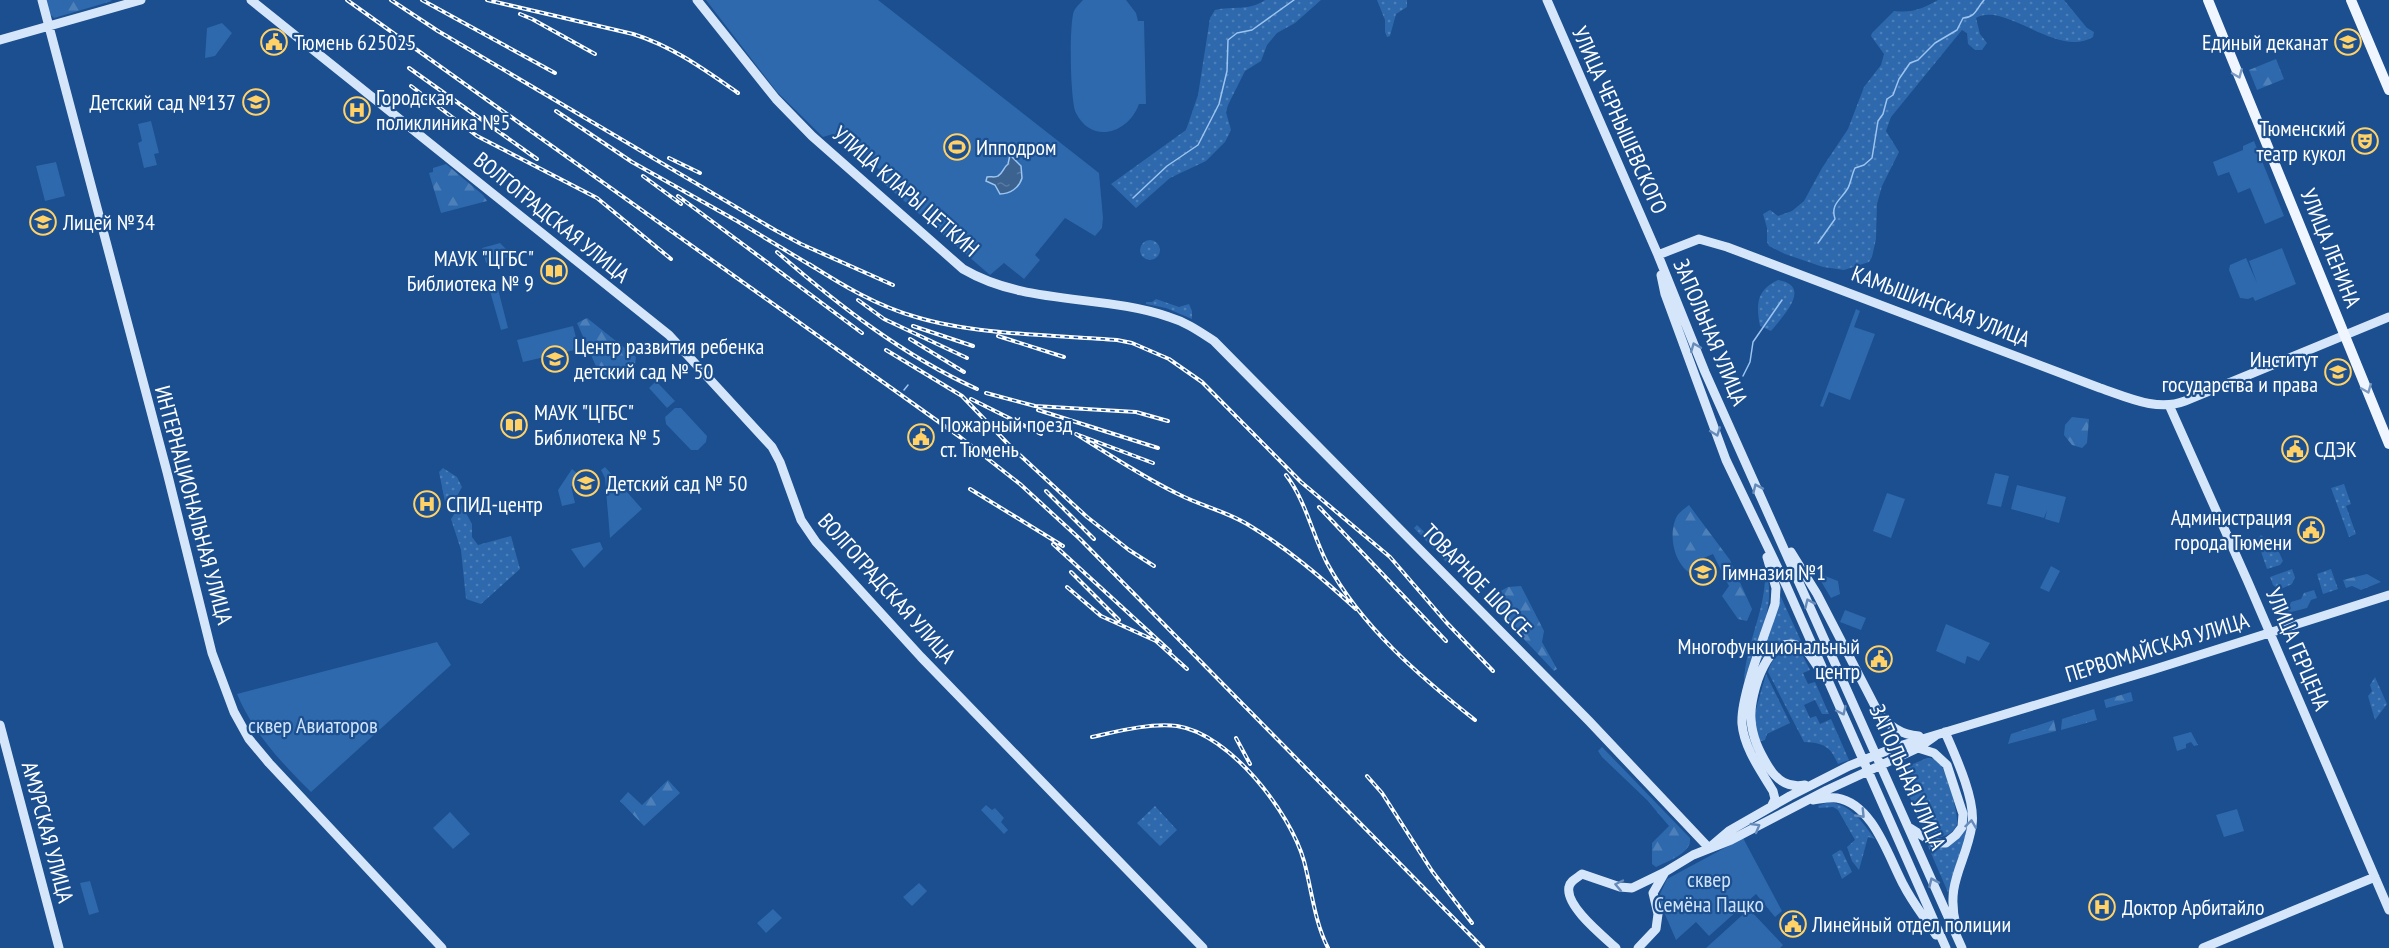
<svg xmlns="http://www.w3.org/2000/svg" width="2389" height="948" font-family="'PT Sans Narrow',sans-serif">
<style>
.grass{fill:url(#grass-dots)}
.forest{fill:url(#forest-firs)}
.park{fill:#2e69ad}
.water{fill:url(#water-ripples);stroke:#9cc4f0;stroke-width:1.5}
.lines{fill:none;stroke-linecap:round;stroke-linejoin:round}
.stream{stroke:#9cc4f0;stroke-width:1.5}
.secondary{stroke:#d6e6fa;stroke-width:9}
.primary{stroke:#f0f6ff;stroke-width:10}
.rail-casing{stroke:#fff;stroke-width:4}
.rail{stroke:#1b4f8f;stroke-width:1.5;stroke-dasharray:4.5;stroke-linecap:butt}
.oneway{stroke:#7b9ac1}
.oneway2{stroke:#668bba}
.labels{text-anchor:middle;dominant-baseline:central;stroke-width:4.5;stroke-linejoin:round;paint-order:stroke}
.poi-label{font-size:22px;fill:#fff;stroke:#1b4f8f;text-anchor:start}
.street-label{font-size:22px;fill:#fff;stroke:#1b4f8f}
.park-label{font-size:22px;fill:#cfe3fa;stroke:#1b4f8f}
</style>
<defs>
<pattern id="grass-dots" width="8" height="8" patternUnits="userSpaceOnUse" patternTransform="scale(1.5)"><rect width="8" height="8" fill="#2e69ad"/><path d="M2 2h.1M6 6h.1" fill="none" stroke="#4d80b9" stroke-width="1.8" stroke-linecap="round"/></pattern>
<pattern id="forest-firs" width="22" height="20" patternUnits="userSpaceOnUse" patternTransform="scale(1.5)"><rect width="22" height="20" fill="#2e69ad"/><path d="M5 1l3.5 6h-7zM16 11l3.5 6h-7z" fill="#4d80b9"/></pattern>
<pattern id="water-ripples" width="26" height="14" patternUnits="userSpaceOnUse" patternTransform="scale(1.5)"><rect width="26" height="14" fill="#3c6290"/><path d="M2 4q2-2 4 0t4 0M15 11q2-2 4 0t4 0" fill="none" stroke="#597aa1"/></pattern>
</defs>
<rect width="100%" height="100%" fill="#1b4f8f"/>
<path class="grass" d="M1265 0H1321L1295 23 1277 33 1267 45 1261 61 1245 71 1228 105 1226 112 1231 130 1225 142 1206 161 1170 178 1136 208 1111 184 1186 130 1198 95 1210 18 1215 10C1233 6 1249 11 1265 0Z
M1377 0H1407V7L1396 14 1390 36 1387 37 1385 32V20Z
M1938 0H2064L2087 28 2094 32 2093 37C2058 59 2005 1 1976 18L1980 34 1987 43 1982 50H1975L1968 44 1967 33 1962 30 1891 117 1886 131 1899 152 1882 186 1877 204 1876 239 1872 257 1869 262 1844 270 1823 267 1785 254 1769 246 1767 242V228L1763 214 1770 210 1778 216 1792 211 1804 201 1822 168 1848 129 1864 87 1881 65 1884 54 1871 36 1872 33 1894 11C1914 13 1921 9 1938 0Z
M1140 250a10 10 0 1 1 20 0a10 10 0 1 1-20 0Z
M1778 280C1813 286 1783 316 1771 331L1760 326C1756 305 1756 290 1778 280Z
M1156 299 1179 307 1189 304 1192 311V319L1166 308 1146 304V302H1152Z
M443 468 457 477 462 487 456 498 448 503 445 502 439 472Z
M2344 484 2351 504 2346 506 2356 534 2349 537 2331 488Z
M461 504 472 524V537L478 545 511 536 520 569 481 604 466 599 461 550 451 519Z
M1417 525 1454 560 1449 565 1414 528Z
M2261 535 2278 550 2283 561 2280 565 2267 569 2257 540Z
M2292 569 2295 577 2292 584 2279 590 2273 585 2270 577Z
M2331 569 2338 589 2323 594 2317 574Z
M1765 570C1779 602 1754 651 1744 683 1745 644 1767 609 1765 570Z
M1780 595 1802 643C1781 638 1770 646 1759 663Z
M1792 650 1802 654 1810 670 1803 673 1808 684 1815 682 1829 714H1822L1815 700 1804 705 1810 718 1816 716 1820 724 1831 719 1849 760 1838 764C1830 746 1824 743 1804 742L1768 672C1772 658 1778 652 1792 650Z
M1766 674 1790 723 1767 734 1765 740 1762 741 1758 740 1754 716Z
M2375 677 2387 704 2375 720 2368 696 2372 691 2370 685Z
M1927 758C1931 758 1936 758 1939 762 1946 770 1959 814 1957 824 1955 830 1949 835 1944 836 1922 843 1915 809 1909 795L1916 791 1911 780 1904 782 1899 770Z
M1828 802C1851 804 1862 822 1875 839L1868 837 1859 870 1852 861 1847 847 1855 840 1838 810 1833 807 1819 808 1818 806Z
M1155 806 1177 830 1160 846 1137 823Z
M1968 808C1970 839 1951 866 1950 897L1927 844 1934 846 1952 843 1965 809Z
M1840 850 1842 851 1852 872 1842 879 1832 855Z"/>
<path class="forest" d="M46 0H110L112 1 54 18 48 12Z
M2276 59 2284 79 2257 90 2249 70Z
M446 164 483 195 487 201 441 213 429 173 433 172V168Z
M587 318 636 357 635 365 628 372 620 369 609 378 602 380 577 323Z
M2072 417 2089 419 2087 443 2082 448 2072 445 2064 435 2065 425Z
M1689 505 1730 560 1752 609 1747 621 1738 619 1722 596 1729 586 1713 554 1701 559 1707 573 1700 577C1676 573 1667 538 1676 518 1678 513 1684 509 1689 505Z
M2367 574 2381 582 2361 590 2352 586 2346 588 2343 580Z
M1521 586 1544 631 1542 642 1557 669 1554 671 1486 599 1508 587Z
M2314 590 2317 598 2311 600 2307 608 2287 613 2291 602 2301 599 2304 593Z
M2131 692 2133 701 2106 708 2104 700Z
M2094 709 2097 720 2061 730 2062 719Z
M2054 720 2056 731 2008 744 2011 734Z
M2191 732 2198 745 2194 746 2191 742 2186 744V748L2177 751 2173 737Z
M1602 747 1690 838C1692 853 1668 861 1656 867L1652 864V843L1669 826 1647 800 1602 757 1598 751Z
M668 780 680 793 644 826 620 801 628 792 642 805Z"/>
<path class="park" d="M706 0H878L1099 173 1103 218 1102 228 1095 236 1065 218 1035 255 1040 260 1024 279 1004 263 990 275 875 176 880 170 833 134 823 137 777 92Z
M1083 0H1126L1136 13 1138 21H1144L1146 104H1139C1129 133 1092 145 1076 113 1070 102 1069 23 1074 11 1076 7 1080 3 1083 0Z
M222 23 232 33 215 56 205 58 207 28Z
M151 121 159 153 154 154 157 165 144 168 138 143 142 141 138 124Z
M2254 141 2284 216 2265 224 2250 188 2238 193 2229 172 2218 176 2213 162 2243 150V146Z
M56 162 65 196 45 201 36 166Z
M500 243 513 256 486 263 482 248Z
M2282 248 2296 284 2255 301 2253 297 2248 299 2240 298 2229 270 2230 265 2246 258 2257 283 2249 261Z
M498 289 508 328 501 330 490 291Z
M1856 309 1860 311 1854 327 1875 334 1850 400 1829 392 1823 407 1820 406Z
M573 326 579 349 523 362 517 340Z
M656 381 675 401 667 408 649 388Z
M675 408H681L707 436 706 442 698 450H691L666 424 665 417Z
M605 467 642 509 610 538 605 478 601 470Z
M572 469 578 474 580 484 571 486 575 503 562 506 558 490Z
M1995 473 2009 476 2001 507 1987 504Z
M2017 485 2066 497 2059 523 2045 519 2047 510 2044 518 2011 509Z
M1887 493 1905 499 1891 538 1873 531Z
M600 542 603 549 584 568 571 549Z
M2051 566 2060 571 2049 592 2040 588Z
M1820 574 1838 581 1840 594 1831 598 1819 578Z
M1845 610 1866 618 1861 630 1840 622Z
M1946 624 1990 643 1979 661 1967 656 1965 664 1936 651Z
M437 642 451 665 311 792C280 761 254 734 237 694Z
M986 805 992 810 995 808 1004 818 1001 822 1008 830 1004 834 981 810Z
M2237 809 2244 831 2224 837 2216 815Z
M450 812 470 834 453 849 433 828Z
M1743 838 1782 911 1775 917 1756 894 1709 936 1696 922 1676 940 1661 905 1660 894 1667 879Z
M90 881 99 912 89 915 80 883Z
M919 883 927 891 912 906 903 897Z
M773 909 782 918 766 933 757 923Z
M1749 909 1783 945 1780 948H1706Z"/>
<path class="water" d="M1010 155 1021 166 1022 178C1019 188 1010 194 1000 194L995 185 986 181 987 177C990 176 995 178 998 176 1003 173 1003 168 1008 164Z"/>
<g class="lines">
<path class="stream" d="M1133 198 1167 166 1198 145 1219 104 1227 71 1228 40 1237 33 1252 30 1294 0
M1818 243 1835 219C1830 204 1841 200 1848 188 1851 182 1852 174 1855 168L1864 165 1872 158 1878 121 1883 114 1887 99 1893 95 1899 79 1910 63 1918 60 1935 43 1957 30 1963 18C1976 17 1976 9 1984 0
M1743 376 1750 362 1753 342 1782 300
M904 390 908 385"/>
<path class="secondary" d="M42 0 167 472 212 653 234 712 249 739 269 763 442 948
M251 0 669 335 772 447 780 462 801 520 816 542 921 657 1203 948
M697 0 776 99 812 136 963 269C1026 306 1103 294 1169 317 1186 322 1200 332 1214 341L1589 721 1709 848
M1547 0 1658 255 1705 372 1962 948
M0 40 141 0
M1658 255 1699 239 1727 247 2100 388C2127 397 2157 412 2185 401L2389 317
M1661 275 1665 294 1726 460 1786 585 1946 948
M2169 405 2248 582 2389 910
M1791 552 1817 594 1878 712C1889 726 1901 735 1919 736
M1767 557 1776 588 1775 604C1766 632 1740 697 1742 724 1744 748 1761 771 1773 791L1775 799 1771 807
M0 725 59 948
M1945 732C1955 755 1976 800 1972 825 1966 864 1945 882 1956 925
M1805 785C1788 788 1777 781 1768 766 1759 751 1752 737 1751 719 1749 696 1769 625 1804 649 1809 652 1814 662 1818 667
M1813 800C1821 799 1829 797 1837 798 1873 804 1888 856 1903 884 1912 902 1925 918 1936 935
M1910 828 1934 843H1946L1956 835 1962 827 1963 814 1947 765 1934 753 1918 748
M1709 848 1729 831 1790 796 1849 766 1896 747 2152 670 2389 595
M1616 948C1603 936 1565 906 1569 887 1570 881 1577 878 1582 874L1620 887 1632 888 1665 872
M1638 948 1656 929 1658 914 1653 893 1665 872 1693 855 1731 840 1827 790 1918 748 1935 736
M2203 948 2375 877"/>
<path class="primary" d="M2208 0 2389 444
M2351 0 2389 90"/>
<g class="rail-casing">
<path id="rail" d="M347 0 960 437 1020 484 1080 539 1483 948
M391 0 438 31 775 230 801 244 893 285
M422 0 555 73
M487 0 633 34C672 46 705 70 738 93
M520 14 532 19 595 54
M409 68 537 159
M411 86 477 136 597 198 671 259
M556 111 632 162 737 221 815 268
M669 158 700 173
M643 176 681 204
M678 196 862 333
M777 252C838 305 904 356 977 389
M809 264C842 285 877 306 916 317 975 335 1055 335 1117 340L1132 343 1169 359 1202 382 1301 482 1390 557 1446 622 1493 671
M858 300 884 319 967 358
M913 326 973 346
M998 336 1064 357
M910 339 964 372
M886 350 962 396 1010 446 1087 517 1129 550 1154 566
M986 393 1035 406 1136 412 1168 421
M971 399 1041 434
M1038 410 1158 448
M1153 463 1076 434C1110 455 1144 478 1180 495 1202 506 1225 511 1247 524 1287 548 1322 578 1356 609
M1286 475C1306 501 1312 534 1327 563 1361 626 1419 676 1475 720
M970 489 1063 546
M1046 491 1094 539
M1319 507 1446 641
M1053 544 1170 651
M1071 572 1119 620
M1067 587 1101 616 1156 641 1187 669
M1092 737C1119 731 1149 723 1177 726 1230 734 1290 812 1304 861 1312 891 1314 920 1328 948
M1236 738 1250 764
M1367 776 1382 793 1432 871 1472 923"/>
</g>
<use href="#rail" class="rail"/>
</g>
<defs><path id="oneway-chevron" d="M-2-3.5L2.5 0L-2 3.5" fill="none" stroke-width="1.6" stroke-linecap="round" stroke-linejoin="round" transform="scale(1.5)"/></defs>
<g class="oneway">
<use href="#oneway-chevron" transform="translate(2238 74) rotate(67)"/>
<use href="#oneway-chevron" transform="translate(2367 389) rotate(68)"/>
</g>
<g class="oneway2">
<use href="#oneway-chevron" transform="translate(1695 347) rotate(-112)"/>
<use href="#oneway-chevron" transform="translate(1716 432) rotate(69)"/>
<use href="#oneway-chevron" transform="translate(1757 488) rotate(-114)"/>
<use href="#oneway-chevron" transform="translate(1809 603) rotate(-114)"/>
<use href="#oneway-chevron" transform="translate(1842 711) rotate(65)"/>
<use href="#oneway-chevron" transform="translate(1861 814) rotate(46)"/>
<use href="#oneway-chevron" transform="translate(1971 824) rotate(-82)"/>
<use href="#oneway-chevron" transform="translate(1756 827) rotate(-30)"/>
<use href="#oneway-chevron" transform="translate(1933 882) rotate(-114)"/>
<use href="#oneway-chevron" transform="translate(1619 885) rotate(-168)"/>
</g>
<defs>
<g id="civic-ring" transform="scale(1.35)"><circle r="9.5" fill="#1b4f8f" stroke="#ffd166" stroke-width="1.5"/><path d="M-.6-6.5H3V-4.5H.6V-3L4-1V1h2V6H-6V1h2V-1L-.6-3ZM-1.2 2.5V6h2.4V2.5Z" fill="#ffd166"/></g>
<g id="university-ring" transform="scale(1.35)"><circle r="9.5" fill="#1b4f8f" stroke="#ffd166" stroke-width="1.5"/><path d="M0-5L7-2L0 1L-7-2ZM-4 1L0 2.5L4 1V4Q0 6-4 4Z" fill="#ffd166"/></g>
<g id="school-ring" transform="scale(1.35)"><circle r="9.5" fill="#1b4f8f" stroke="#ffd166" stroke-width="1.5"/><path d="M0-5L7-2L0 1L-7-2ZM-4 1L0 2.5L4 1V4Q0 6-4 4Z" fill="#ffd166"/></g>
<g id="hospital-ring" transform="scale(1.35)"><circle r="9.5" fill="#1b4f8f" stroke="#ffd166" stroke-width="1.5"/><path d="M-5-5h3v3.5h4V-5h3V5h-3V1.5h-4V5h-3Z" fill="#ffd166"/></g>
<g id="theatre-ring" transform="scale(1.35)"><circle r="9.5" fill="#1b4f8f" stroke="#ffd166" stroke-width="1.5"/><path d="M-5-5.5Q0-4 5-5.5V0Q5 5 0 6Q-5 5-5 0ZM-3.3-2.5H-1v1.5H-3.3ZM1-2.5H3.3v1.5H1ZM-2.8 1Q0 5.5 2.8 1Z" fill="#ffd166"/></g>
<g id="stadium-ring" transform="scale(1.35)"><circle r="9.5" fill="#1b4f8f" stroke="#ffd166" stroke-width="1.5"/><path d="M0-5a6.5 5 0 1 0 0 10a6.5 5 0 1 0 0-10ZM-3.5-1.8h7v3.6h-7Z" fill="#ffd166"/></g>
<g id="library-ring" transform="scale(1.35)"><circle r="9.5" fill="#1b4f8f" stroke="#ffd166" stroke-width="1.5"/><path d="M-6-4Q-3-5.5-.7-3.5V5Q-3 3-6 4ZM6-4Q3-5.5 .7-3.5V5Q3 3 6 4Z" fill="#ffd166"/></g>
</defs>
<g fill-rule="evenodd">
<use href="#civic-ring" x="274" y="42"/>
<use href="#university-ring" x="2348" y="42"/>
<use href="#school-ring" x="256" y="102"/>
<use href="#hospital-ring" x="357" y="110"/>
<use href="#theatre-ring" x="2365" y="141"/>
<use href="#stadium-ring" x="957" y="147"/>
<use href="#school-ring" x="43" y="222"/>
<use href="#library-ring" x="554" y="271"/>
<use href="#school-ring" x="555" y="359"/>
<use href="#university-ring" x="2338" y="372"/>
<use href="#library-ring" x="514" y="425"/>
<use href="#civic-ring" x="921" y="437"/>
<use href="#civic-ring" x="2295" y="449"/>
<use href="#school-ring" x="586" y="483"/>
<use href="#hospital-ring" x="427" y="504"/>
<use href="#civic-ring" x="2311" y="530"/>
<use href="#school-ring" x="1703" y="572"/>
<use href="#civic-ring" x="1879" y="659"/>
<use href="#hospital-ring" x="2102" y="907"/>
<use href="#civic-ring" x="1793" y="924"/>
</g>
<g class="labels">
<g class="poi-label">
<text x="294" y="42">Тюмень 625025</text>
<text x="2328" y="42" text-anchor="end">Единый деканат</text>
<text x="376" y="97">Городская<tspan x="376" dy="25">поликлиника №5</tspan></text>
<text x="236" y="102" text-anchor="end">Детский сад №137</text>
<text x="2346" y="128" text-anchor="end">Тюменский<tspan x="2346" dy="25">театр кукол</tspan></text>
<text x="976" y="147">Ипподром</text>
<text x="63" y="222">Лицей №34</text>
<text x="534" y="258" text-anchor="end">МАУК "ЦГБС"<tspan x="534" dy="25">Библиотека № 9</tspan></text>
<text x="574" y="346">Центр развития ребенка<tspan x="574" dy="25">детский сад № 50</tspan></text>
<text x="2318" y="359" text-anchor="end">Институт<tspan x="2318" dy="25">государства и права</tspan></text>
<text x="534" y="412">МАУК "ЦГБС"<tspan x="534" dy="25">Библиотека № 5</tspan></text>
<text x="940" y="424">Пожарный поезд<tspan x="940" dy="25">ст. Тюмень</tspan></text>
<text x="2314" y="449">СДЭК</text>
<text x="606" y="483">Детский сад № 50</text>
<text x="446" y="504">СПИД-центр</text>
<text x="2292" y="517" text-anchor="end">Администрация<tspan x="2292" dy="25">города Тюмени</tspan></text>
<text x="1722" y="572">Гимназия №1</text>
<text x="1860" y="646" text-anchor="end">Многофункциональный<tspan x="1860" dy="25">центр</tspan></text>
<text x="2122" y="907">Доктор Арбитайло</text>
<text x="1812" y="924">Линейный отдел полиции</text>
</g>
<g class="street-label">
<text transform="translate(1620 120) rotate(66)">УЛИЦА ЧЕРНЫШЕВСКОГО</text>
<text transform="translate(906 191) rotate(41)">УЛИЦА КЛАРЫ ЦЕТКИН</text>
<text transform="translate(552 217) rotate(39)">ВОЛГОГРАДСКАЯ УЛИЦА</text>
<text transform="translate(2331 248) rotate(68)">УЛИЦА ЛЕНИНА</text>
<text transform="translate(1941 306) rotate(21)">КАМЫШИНСКАЯ УЛИЦА</text>
<text transform="translate(1711 332) rotate(67)">ЗАПОЛЬНАЯ УЛИЦА</text>
<text transform="translate(194 505) rotate(75)">ИНТЕРНАЦИОНАЛЬНАЯ УЛИЦА</text>
<text transform="translate(1477 580) rotate(46)">ТОВАРНОЕ ШОССЕ</text>
<text transform="translate(887 588) rotate(48)">ВОЛГОГРАДСКАЯ УЛИЦА</text>
<text transform="translate(2157 647) rotate(-17)">ПЕРВОМАЙСКАЯ УЛИЦА</text>
<text transform="translate(2298 649) rotate(67)">УЛИЦА ГЕРЦЕНА</text>
<text transform="translate(1908 777) rotate(66)">ЗАПОЛЬНАЯ УЛИЦА</text>
<text transform="translate(48 832) rotate(75)">АМУРСКАЯ УЛИЦА</text>
</g>
<g class="park-label">
<text x="313" y="725">сквер Авиаторов</text>
<text x="1709" y="879">сквер<tspan x="1709" dy="25">Семёна Пацко</tspan></text>
</g>
</g>
</svg>
